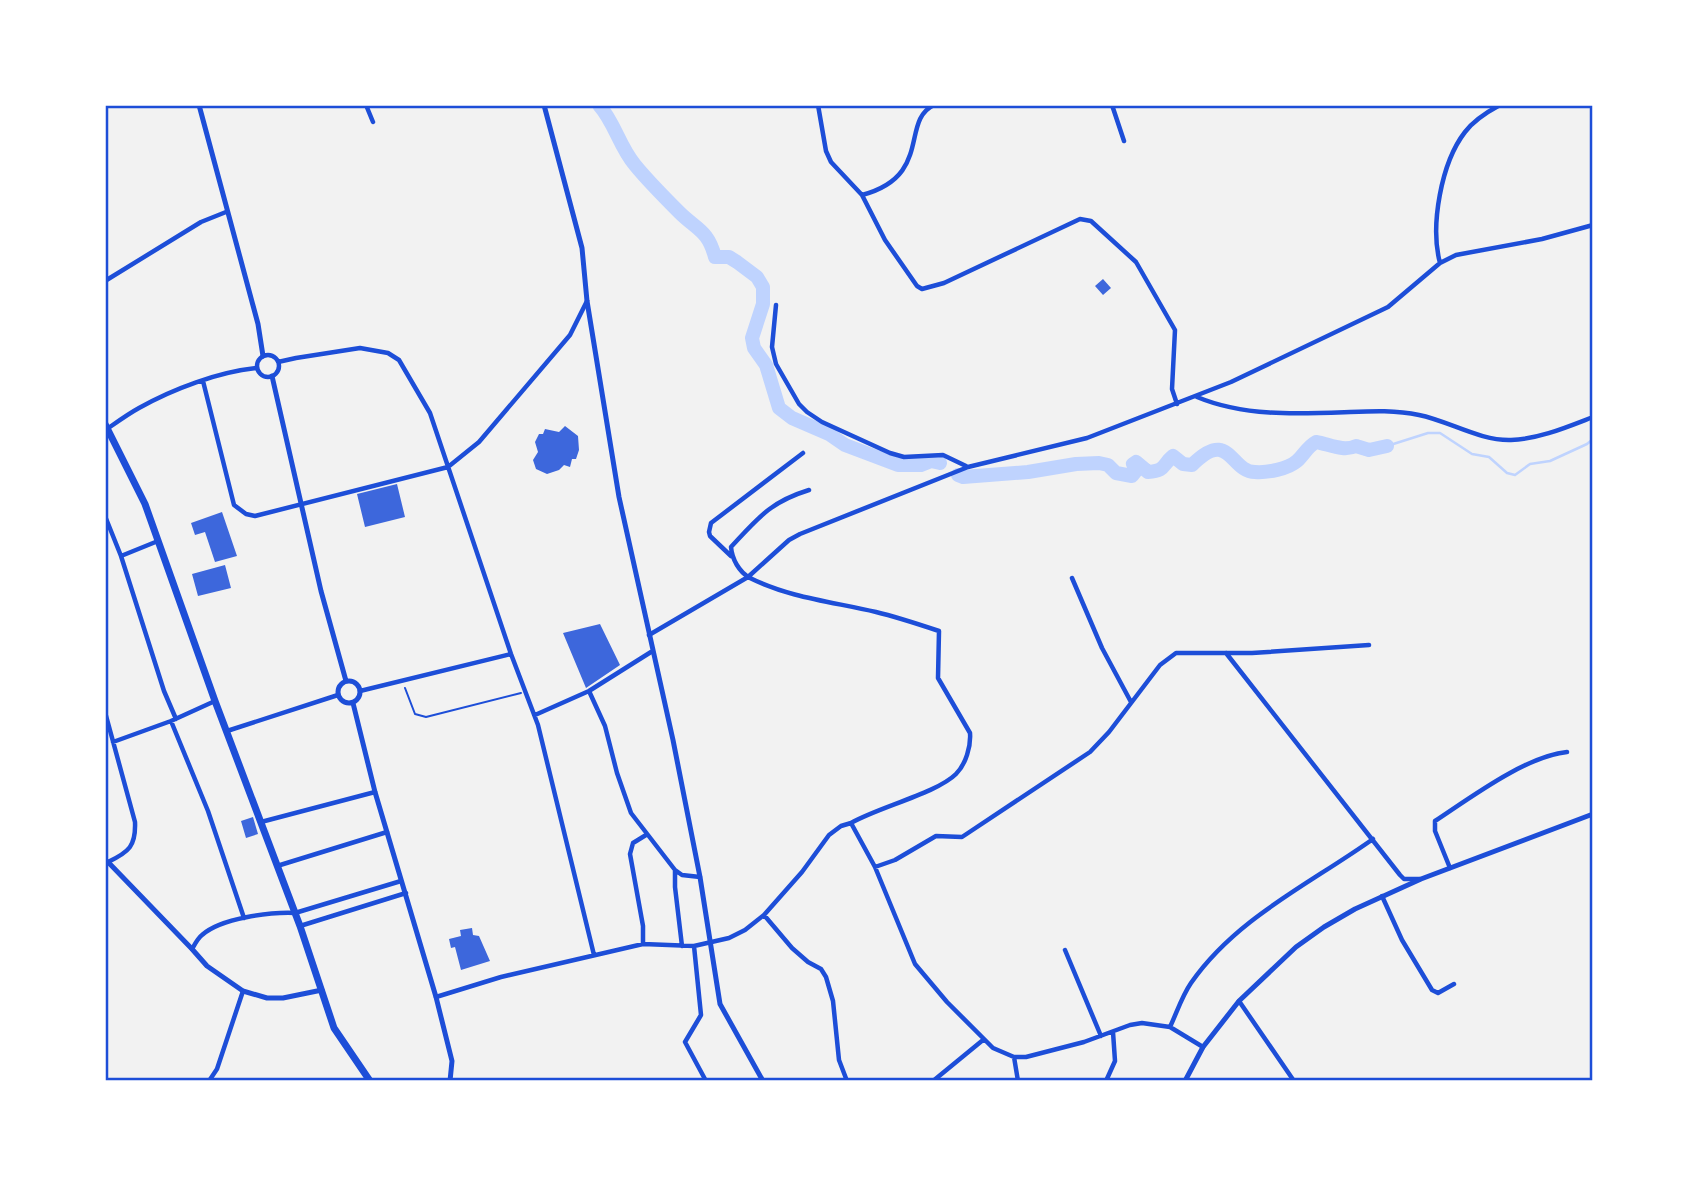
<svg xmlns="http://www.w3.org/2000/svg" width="1698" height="1186" font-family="'Space Grotesk',sans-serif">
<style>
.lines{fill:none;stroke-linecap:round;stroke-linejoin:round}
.stream{stroke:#bfd3fe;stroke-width:2.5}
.river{stroke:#bfd3fe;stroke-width:14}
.building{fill:#3d67dc}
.path{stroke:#1d4ed8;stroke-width:2}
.minor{stroke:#1d4ed8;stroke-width:4.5}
.tertiary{stroke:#1d4ed8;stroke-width:5}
.secondary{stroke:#1d4ed8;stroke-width:5}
.trunk{stroke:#1d4ed8;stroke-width:7}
.neatline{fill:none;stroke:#1d4ed8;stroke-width:2.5}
</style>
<rect width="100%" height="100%" fill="#f2f2f2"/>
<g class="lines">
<path class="stream" d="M1387 446 1428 433H1440L1472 454 1489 457 1507 473 1515 475 1530 464 1550 461 1587 444 1593 439"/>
<path class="river" d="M599 105C615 123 619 146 635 165 648 181 664 197 679 212 697 230 708 230 715 257H729L737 262 757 277 763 287V304L752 338 754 348 766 365 779 408 792 418 829 434 845 445 898 465H921L931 461 940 463
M958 475 963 477 1028 472 1076 464 1099 463 1108 465 1116 473 1132 476 1136 471 1133 464 1136 462 1148 472C1166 471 1162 465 1173 456L1183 464 1192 465C1230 427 1230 472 1255 472 1267 473 1288 469 1297 461 1304 455 1307 447 1316 442 1329 444 1343 452 1356 446L1369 450 1387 446"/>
</g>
<path class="building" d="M1103 279 1111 288 1103 295 1095 286Z
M565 426 578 436 579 450 576 459H572L570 467 564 465 559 470 547 474 536 469 533 460 538 452 535 442 539 434H543L545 429 559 432Z
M397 484 405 517 365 527 357 494Z
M222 512 237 556 215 562 205 532 195 535 191 523Z
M225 565 231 588 198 596 192 574Z
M600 624 620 665 586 688 563 633Z
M253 817 258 834 246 838 241 821Z
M472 928 473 935 479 936 490 961 461 970 455 947 451 948 449 939 461 936 460 930Z"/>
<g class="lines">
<path class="path" d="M405 688 415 714 426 717 521 693"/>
<path class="minor" d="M366 105 373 122
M818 105 826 151 831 162 862 195 885 240 917 286 922 289 944 283 1080 219 1091 221 1136 262 1175 330 1172 389 1177 404
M1112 105 1124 141
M105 106 107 105
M862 195C933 176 900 121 934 105
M1440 263C1430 226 1441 163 1465 132 1474 120 1487 112 1500 105
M105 281 201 222 226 212
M776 305 772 347 776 364 799 404 807 412 822 422 890 453 904 457 943 455 966 466
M257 366a11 11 0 1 1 22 0a11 11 0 1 1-22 0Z
M278 362 296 358 360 348 388 353 399 360 430 413 511 654 538 725 594 955
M203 381 234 505 246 514 255 516 448 467 479 442 570 335 587 301
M1197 397C1245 417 1299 414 1350 412 1373 411 1396 410 1419 415 1449 421 1480 441 1511 440 1539 439 1567 427 1593 417
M107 429C117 422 128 414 139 408 173 389 218 372 257 368
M809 490C770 502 758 518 731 547 732 559 739 572 750 578 790 598 834 602 876 612 897 617 918 624 939 631L938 678 970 733C971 746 966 764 956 774 937 793 879 807 851 823
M105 516 121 556
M158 541 121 556 164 691 176 719
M731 556 710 536 709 532 711 523 803 453
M1072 578 1102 648 1131 702
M649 635 748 577 789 540 800 534 968 467 1087 438 1231 382 1388 307 1440 263 1456 255 1542 239 1593 225
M1226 653 1400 875 1404 879H1420
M360 691 511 654
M589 691 605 726 617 773 631 813 675 870 682 875 700 877
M105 712 135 822C136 846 129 852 108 862
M535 715 589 691 651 652
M171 721 208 811 244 918
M227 731 338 695
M113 742 171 721 215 701
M261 822 375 792
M277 866 387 832
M875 867 895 860 936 836 962 837 1090 752 1109 732 1160 665 1176 653H1252L1369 645
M1450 868 1435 831V821C1470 798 1526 756 1567 752
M675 871V887L682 946
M1382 896 1402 940 1432 990 1438 993 1454 984
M764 915 792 948 808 962 821 969 826 977 833 1001 839 1060 847 1081
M300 926 406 893
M643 944V926L630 854 633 843 646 835
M694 946 701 1015 685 1042 706 1081
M192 949C195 944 198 938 202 935 221 918 270 912 295 913L401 881
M1065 950 1101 1036
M436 997 501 977 643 944 694 946 729 938 745 930 764 915 802 872 829 835 841 826 851 823 875 867 915 964 947 1002 993 1048 1014 1057H1026L1084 1042 1130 1025 1142 1023 1170 1027 1203 1047
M1239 1001 1294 1081
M1170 1027C1177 1012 1182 996 1191 983 1236 918 1310 884 1373 839
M1014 1057 1018 1081
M209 1081 217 1069 243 991
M933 1081 983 1040
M1106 1081 1115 1061 1113 1032"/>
<path class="tertiary" d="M199 105 258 324 263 356
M544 105 582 248 587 301 619 497 673 740 700 877 720 1004 763 1081
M272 376 321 591 346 681
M338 692a11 11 0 1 1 22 0a11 11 0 1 1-22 0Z
M353 703 375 792 436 997 452 1061 450 1081
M105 863 108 862 192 949 207 966 243 991 267 998H283L322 990"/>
<path class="secondary" d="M1185 1081 1203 1047 1239 1001 1296 947 1324 927 1355 909 1421 879 1593 814"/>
<path class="trunk" d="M105 424 145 504 215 701 300 926 334 1028 370 1081"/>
</g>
<rect width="1698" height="1186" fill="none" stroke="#ffffff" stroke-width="214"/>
<rect x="107" y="107" width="1484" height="972" class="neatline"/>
</svg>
